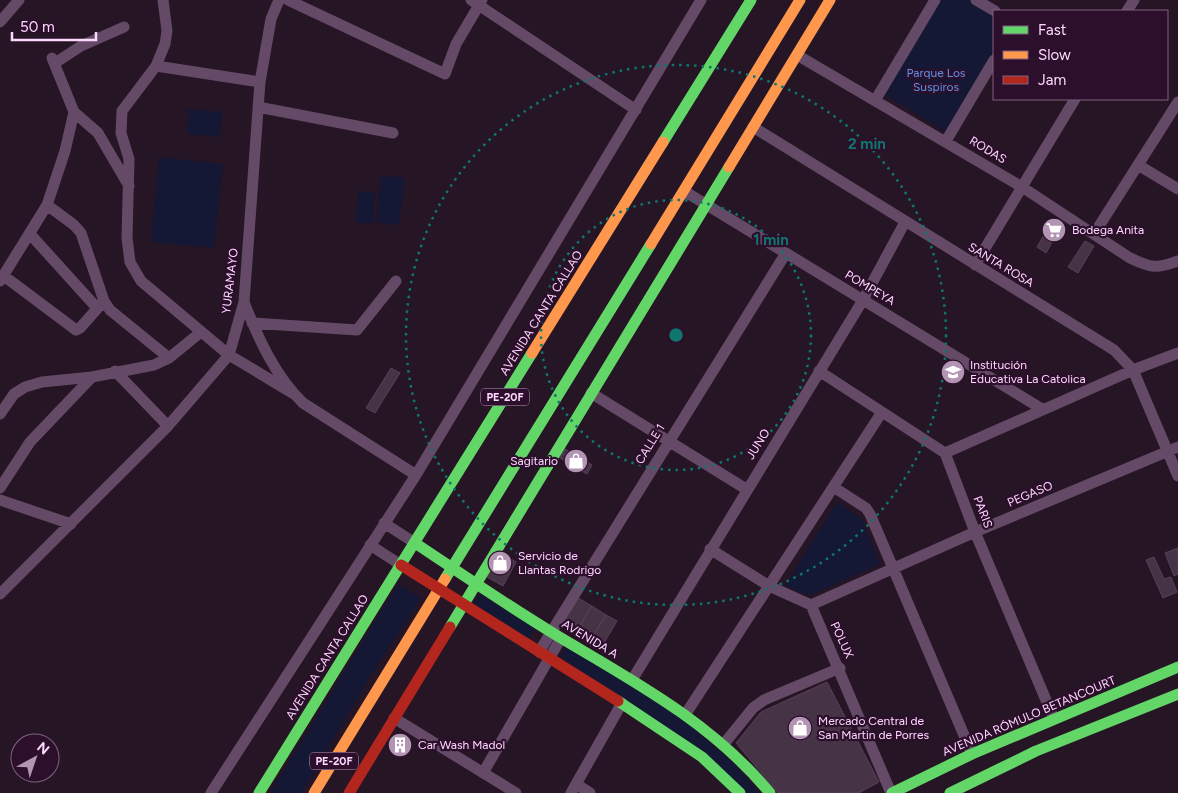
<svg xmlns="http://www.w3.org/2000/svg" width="1178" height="793" font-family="Figtree,sans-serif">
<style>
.green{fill:#141834}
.building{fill:#473346;stroke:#584058}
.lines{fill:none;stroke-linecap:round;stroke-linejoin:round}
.street{stroke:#644a66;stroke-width:11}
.fast{stroke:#63d668;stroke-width:11}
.slow{stroke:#ff974d;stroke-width:11}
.jam{stroke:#b3261e;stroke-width:11}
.ring{fill:none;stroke:#0f766e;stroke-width:2.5;stroke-dasharray:2.5 5}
.labels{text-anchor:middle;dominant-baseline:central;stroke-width:4.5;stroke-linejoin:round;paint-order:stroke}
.shield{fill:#2c0f2b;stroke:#bf9cbf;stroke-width:1}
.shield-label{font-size:11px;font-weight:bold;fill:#fed9ff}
.park-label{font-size:12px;fill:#5a92ea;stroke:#2c0f2b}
.street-label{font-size:12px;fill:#fed9ff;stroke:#2c0f2b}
.poi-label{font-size:12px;fill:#fed9ff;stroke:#2c0f2b;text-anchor:start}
.centre{fill:#0f766e;stroke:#2c0f2b;stroke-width:2.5}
.ring-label{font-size:15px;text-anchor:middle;font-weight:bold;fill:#0f766e;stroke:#2c0f2b;stroke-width:4.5;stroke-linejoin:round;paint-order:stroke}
</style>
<rect width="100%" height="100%" fill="#261525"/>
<path class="green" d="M941 0H973L994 13V56L947 133 884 94Z
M188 109 222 112 220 137 187 134Z
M159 157 223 164 214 248 151 242Z
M381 175 405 178 399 225 376 222Z
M359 191 375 193 372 224 355 222Z
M837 502 861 518 880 564 809 596 785 586Z
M398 584 421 598 365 685 302 793H270Z
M480 594 535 628 529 639 473 604Z
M566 646 680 717 736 765 760 793H742L560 657Z"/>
<path class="building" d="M1052 221 1061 226 1046 253 1037 247Z
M1085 241 1094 246 1078 273 1068 267Z
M391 368 400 373 375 413 366 408Z
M565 449 592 465 587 474 560 458Z
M1178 548V574L1174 576 1165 553Z
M501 553 516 562 503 586 487 577Z
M1154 557 1164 579 1171 577 1177 592 1163 598 1146 560Z
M578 598 592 606 576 632 566 626 565 619Z
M592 606 606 615 590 641 576 632Z
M606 615 617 621 601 648 590 641Z
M827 682 879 782 859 793H778L736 743 761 712Z
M395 739 409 748 406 752 392 743Z"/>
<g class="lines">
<path class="street" d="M163 0 167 31 165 44 156 66 122 111 121 133 129 159 127 238 130 262 141 281 229 355 294 394
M288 0 445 74 456 44 482 0
M471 0 636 110
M976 0 995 11
M1127 11 1134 0
M0 22 19 0
M797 55 1022 187 1130 258C1151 268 1157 269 1178 261
M52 58 74 112 98 133 129 186
M55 63 81 46 124 27
M156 66 260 82
M876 99 935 0
M258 107 393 133
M753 127 1114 350 1133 370 1178 476
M946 141 994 60
M1138 165 1178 189
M684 191 1042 409
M47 205 74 225 81 233 104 301 110 310 169 358
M30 234 97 308
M1094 234 1178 102
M975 265 1075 99
M4 276 76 330 80 328 104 301
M0 281 47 205 65 151 74 112
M244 302C258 338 275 376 303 403L416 475
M252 323 357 330 396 281
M115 371 168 426
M819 371 945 453 975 532 1054 719
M591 393 746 489
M0 414 14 394 25 387 42 382 92 377 154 365 169 358 201 332
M945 453 1133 370 1178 353
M0 488 30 442 92 377
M835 488 866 508 870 514 972 754
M0 500 71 524
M384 523 415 543
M370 545 401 565
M710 549 769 586 811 605 891 793
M0 594 168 426 229 355 244 302 260 82 271 19 279 0
M811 605 975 532 1178 447
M539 652 786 253
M632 680 863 300 905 222
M685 715 882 412
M394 718 516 793
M723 745 753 708 764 700 840 668
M483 773 561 638
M576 784 590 793
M211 793 416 475 701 0
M571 793 622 703"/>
<path class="fast" d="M663 142 751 0
M415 543C463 575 511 608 561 638 637 683 713 724 770 793
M445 579 651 244
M450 627 729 167
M618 701 702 757 740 793
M259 793 532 353
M892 793 972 754 1178 667
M950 793 1036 751 1178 694"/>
<path class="slow" d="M729 167 830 0
M651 244 800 0
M532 353 663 142
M314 793 445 579"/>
<path class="jam" d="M401 565 618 701
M349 793 450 627"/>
</g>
<g class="ring">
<circle cx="676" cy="335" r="135"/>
<circle cx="676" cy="335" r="270"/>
</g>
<defs>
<g id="supermarket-disc" transform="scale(1.25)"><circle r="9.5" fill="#b294b3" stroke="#2c0f2b"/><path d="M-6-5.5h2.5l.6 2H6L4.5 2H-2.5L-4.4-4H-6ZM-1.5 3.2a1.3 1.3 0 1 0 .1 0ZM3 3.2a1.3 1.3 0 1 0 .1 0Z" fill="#fff"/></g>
<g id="school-disc" transform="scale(1.25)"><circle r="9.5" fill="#b294b3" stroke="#2c0f2b"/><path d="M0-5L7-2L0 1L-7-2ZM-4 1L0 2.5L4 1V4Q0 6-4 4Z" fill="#fff"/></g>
<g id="shop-disc" transform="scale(1.25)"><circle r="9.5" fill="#b294b3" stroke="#2c0f2b"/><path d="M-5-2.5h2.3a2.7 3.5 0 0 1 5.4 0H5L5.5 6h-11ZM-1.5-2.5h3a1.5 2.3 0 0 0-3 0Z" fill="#fff"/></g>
<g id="building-disc" transform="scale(1.25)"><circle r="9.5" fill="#b294b3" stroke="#2c0f2b"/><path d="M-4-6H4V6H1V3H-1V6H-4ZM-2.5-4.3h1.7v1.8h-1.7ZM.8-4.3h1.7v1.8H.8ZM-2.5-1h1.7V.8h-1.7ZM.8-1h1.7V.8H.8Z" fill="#fff"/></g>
</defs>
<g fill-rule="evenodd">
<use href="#supermarket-disc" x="1054" y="230"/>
<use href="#school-disc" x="953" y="372"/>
<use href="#shop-disc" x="576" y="461"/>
<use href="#shop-disc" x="500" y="563"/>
<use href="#shop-disc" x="800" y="728"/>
<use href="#building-disc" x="400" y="745"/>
</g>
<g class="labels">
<g class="shield">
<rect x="481" y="388.5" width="48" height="17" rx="4"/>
<rect x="310" y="752.5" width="48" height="17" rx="4"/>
</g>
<g class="shield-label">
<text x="505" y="397">PE-20F</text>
<text x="334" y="761">PE-20F</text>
</g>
<g class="park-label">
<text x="936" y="73">Parque Los<tspan x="936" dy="14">Suspiros</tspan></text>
</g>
<g class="street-label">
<text transform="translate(988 150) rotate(31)">RODAS</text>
<text transform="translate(1001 265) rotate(31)">SANTA ROSA</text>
<text transform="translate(230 281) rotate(-83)">YURAMAYO</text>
<text transform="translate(870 288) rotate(31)">POMPEYA</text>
<text transform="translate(541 313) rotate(-58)">AVENIDA CANTA CALLAO</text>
<text transform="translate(650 444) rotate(-58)">CALLE 1</text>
<text transform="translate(758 444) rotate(-58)">JUNO</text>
<text transform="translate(1030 494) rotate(-23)">PEGASO</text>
<text transform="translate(983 512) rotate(69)">PARIS</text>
<text transform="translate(590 639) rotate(31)">AVENIDA A</text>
<text transform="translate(842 640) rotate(65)">POLUX</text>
<text transform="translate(327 657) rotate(-58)">AVENIDA CANTA CALLAO</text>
<text transform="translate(1029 716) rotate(-23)">AVENIDA RÓMULO BETANCOURT</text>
</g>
<g class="poi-label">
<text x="1072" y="230">Bodega Anita</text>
<text x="970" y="365">Institución<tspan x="970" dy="14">Educativa La Catolica</tspan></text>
<text x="558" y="461" text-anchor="end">Sagitario</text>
<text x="518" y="556">Servicio de<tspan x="518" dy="14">Llantas Rodrigo</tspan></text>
<text x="818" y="721">Mercado Central de<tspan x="818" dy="14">San Martin de Porres</tspan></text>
<text x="418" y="745">Car Wash Madol</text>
</g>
</g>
<circle cx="676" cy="335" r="8" class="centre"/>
<g class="ring-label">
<text x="867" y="149">2 min</text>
<text x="771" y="245">1 min</text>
</g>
<rect x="993" y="10" width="175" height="90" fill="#2c0f2b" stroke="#806080"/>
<rect x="1003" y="26" width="25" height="8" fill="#63d668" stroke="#806080"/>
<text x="1038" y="35" font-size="15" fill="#fed9ff">Fast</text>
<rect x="1003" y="51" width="25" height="8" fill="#ff974d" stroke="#806080"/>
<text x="1038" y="60" font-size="15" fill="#fed9ff">Slow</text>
<rect x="1003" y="76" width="25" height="8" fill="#b3261e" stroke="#806080"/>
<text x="1038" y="85" font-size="15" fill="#fed9ff">Jam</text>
<g transform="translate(35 758) rotate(40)"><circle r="24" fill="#2c0f2b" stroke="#806080"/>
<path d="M0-4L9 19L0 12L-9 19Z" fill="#b294b3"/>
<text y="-8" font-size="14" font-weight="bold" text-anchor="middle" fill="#fed9ff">N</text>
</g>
<path d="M12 32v8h84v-8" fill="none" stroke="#fed9ff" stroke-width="2.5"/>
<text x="20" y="32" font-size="15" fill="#fed9ff" stroke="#2c0f2b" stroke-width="4" paint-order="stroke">50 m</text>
</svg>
